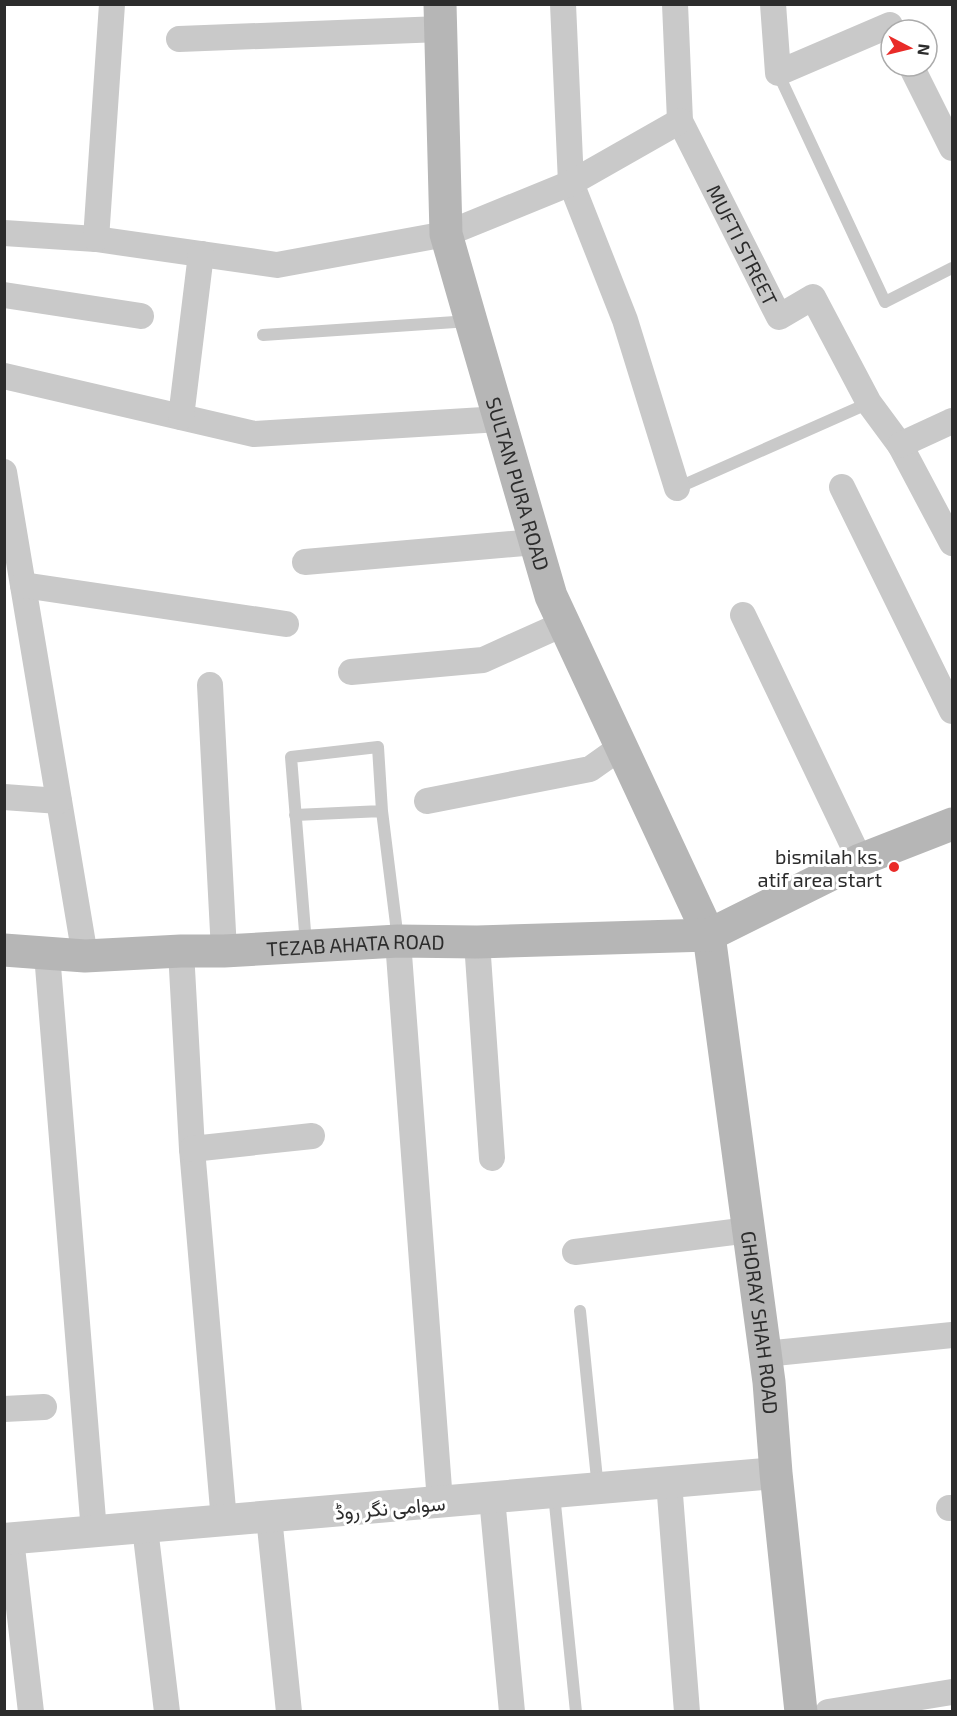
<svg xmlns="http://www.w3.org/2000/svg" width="957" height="1716" font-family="'Exo 2',Vazirmatn,sans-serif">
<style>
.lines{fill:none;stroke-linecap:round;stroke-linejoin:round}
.service{stroke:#c9c9c9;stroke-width:12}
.minor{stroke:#c9c9c9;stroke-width:26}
.tertiary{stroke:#c9c9c9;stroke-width:32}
.secondary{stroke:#b6b6b6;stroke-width:33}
.poi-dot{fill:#e92b28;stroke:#fff;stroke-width:2}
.labels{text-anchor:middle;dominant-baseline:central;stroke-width:6;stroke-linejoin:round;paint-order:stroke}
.street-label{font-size:20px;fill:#2c2c2c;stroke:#fff}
.poi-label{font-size:20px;fill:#2c2c2c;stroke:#fff;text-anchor:end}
</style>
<rect width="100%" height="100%" fill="#fff"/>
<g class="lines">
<path class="service" d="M778 73 885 302 952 268
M263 335 470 321
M677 488 869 403
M295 815 382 811
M306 944 291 757 378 747 382 811 398 940
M580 1311 598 1489
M554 1494 576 1712"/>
<g class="minor">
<path d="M563 4 571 183 625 320 677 488"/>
<path id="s1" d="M675 4 680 121 779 317 813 297 869 403 900 445 952 543"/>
<path d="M773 4 778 73 890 25"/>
<path d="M179 39 441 29"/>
<path d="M911 66 952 148"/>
<path d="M4 233 96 239 277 265 446 234 571 183 680 121"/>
<path d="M96 239 112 4"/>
<path d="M4 295 141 316"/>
<path d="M4 376 254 434 500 419"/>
<path d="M181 417 201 254"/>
<path d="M900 445 952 421"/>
<path d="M4 472 85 956"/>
<path d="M842 487 952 711"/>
<path d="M305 562 535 542"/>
<path d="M23 585 286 624"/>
<path d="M743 615 860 860"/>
<path d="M351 672 483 660 563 624"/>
<path d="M210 685 224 951"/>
<path d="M4 797 59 801"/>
<path d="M427 801 590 769 621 747"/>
<path d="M398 941 440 1502"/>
<path d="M477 942 492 1158"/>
<path d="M181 951 192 1149 224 1521"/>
<path d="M47 954 94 1532"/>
<path d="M192 1149 312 1136"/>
<path d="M575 1252 749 1230"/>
<path d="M765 1354 952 1335"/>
<path d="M4 1409 44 1407"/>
<path d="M669 1482 687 1712"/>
<path d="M492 1498 512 1712"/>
<path d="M949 1508H952"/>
<path d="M269 1517 289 1712"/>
<path d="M145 1528 167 1712"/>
<path d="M11 1539 31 1712"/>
<path d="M828 1712 952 1692"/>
</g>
<path class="tertiary" d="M4 1539 776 1473"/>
<g class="secondary">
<path id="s2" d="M440 4 446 234 471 321 551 596 709 935 769 1382 776 1473 801 1712"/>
<path id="s3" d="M4 950 85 956 181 951H224L398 941 477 942 709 935 860 860 952 824"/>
</g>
</g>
<circle class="poi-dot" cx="894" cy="867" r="6"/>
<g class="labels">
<g class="street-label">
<text stroke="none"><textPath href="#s1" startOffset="256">MUFTI STREET</textPath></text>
<text stroke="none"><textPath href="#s2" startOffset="490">SULTAN PURA ROAD</textPath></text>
<text stroke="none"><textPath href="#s3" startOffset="352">TEZAB AHATA ROAD</textPath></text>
<text stroke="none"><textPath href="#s2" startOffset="1372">GHORAY SHAH ROAD</textPath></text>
<text transform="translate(390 1507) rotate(-5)">سوامی نگر روڈ</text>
</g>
<g class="poi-label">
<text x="882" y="856">bismilah ks.<tspan x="882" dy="23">atif area start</tspan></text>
</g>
</g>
<rect width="957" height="1716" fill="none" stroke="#2c2c2c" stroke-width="12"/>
<g transform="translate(909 48) rotate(97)"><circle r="28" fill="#ffffff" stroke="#ababab" stroke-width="1.5"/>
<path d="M0-4.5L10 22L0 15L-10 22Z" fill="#e92b28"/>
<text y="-9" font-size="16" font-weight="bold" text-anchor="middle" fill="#2c2c2c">N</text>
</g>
</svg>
